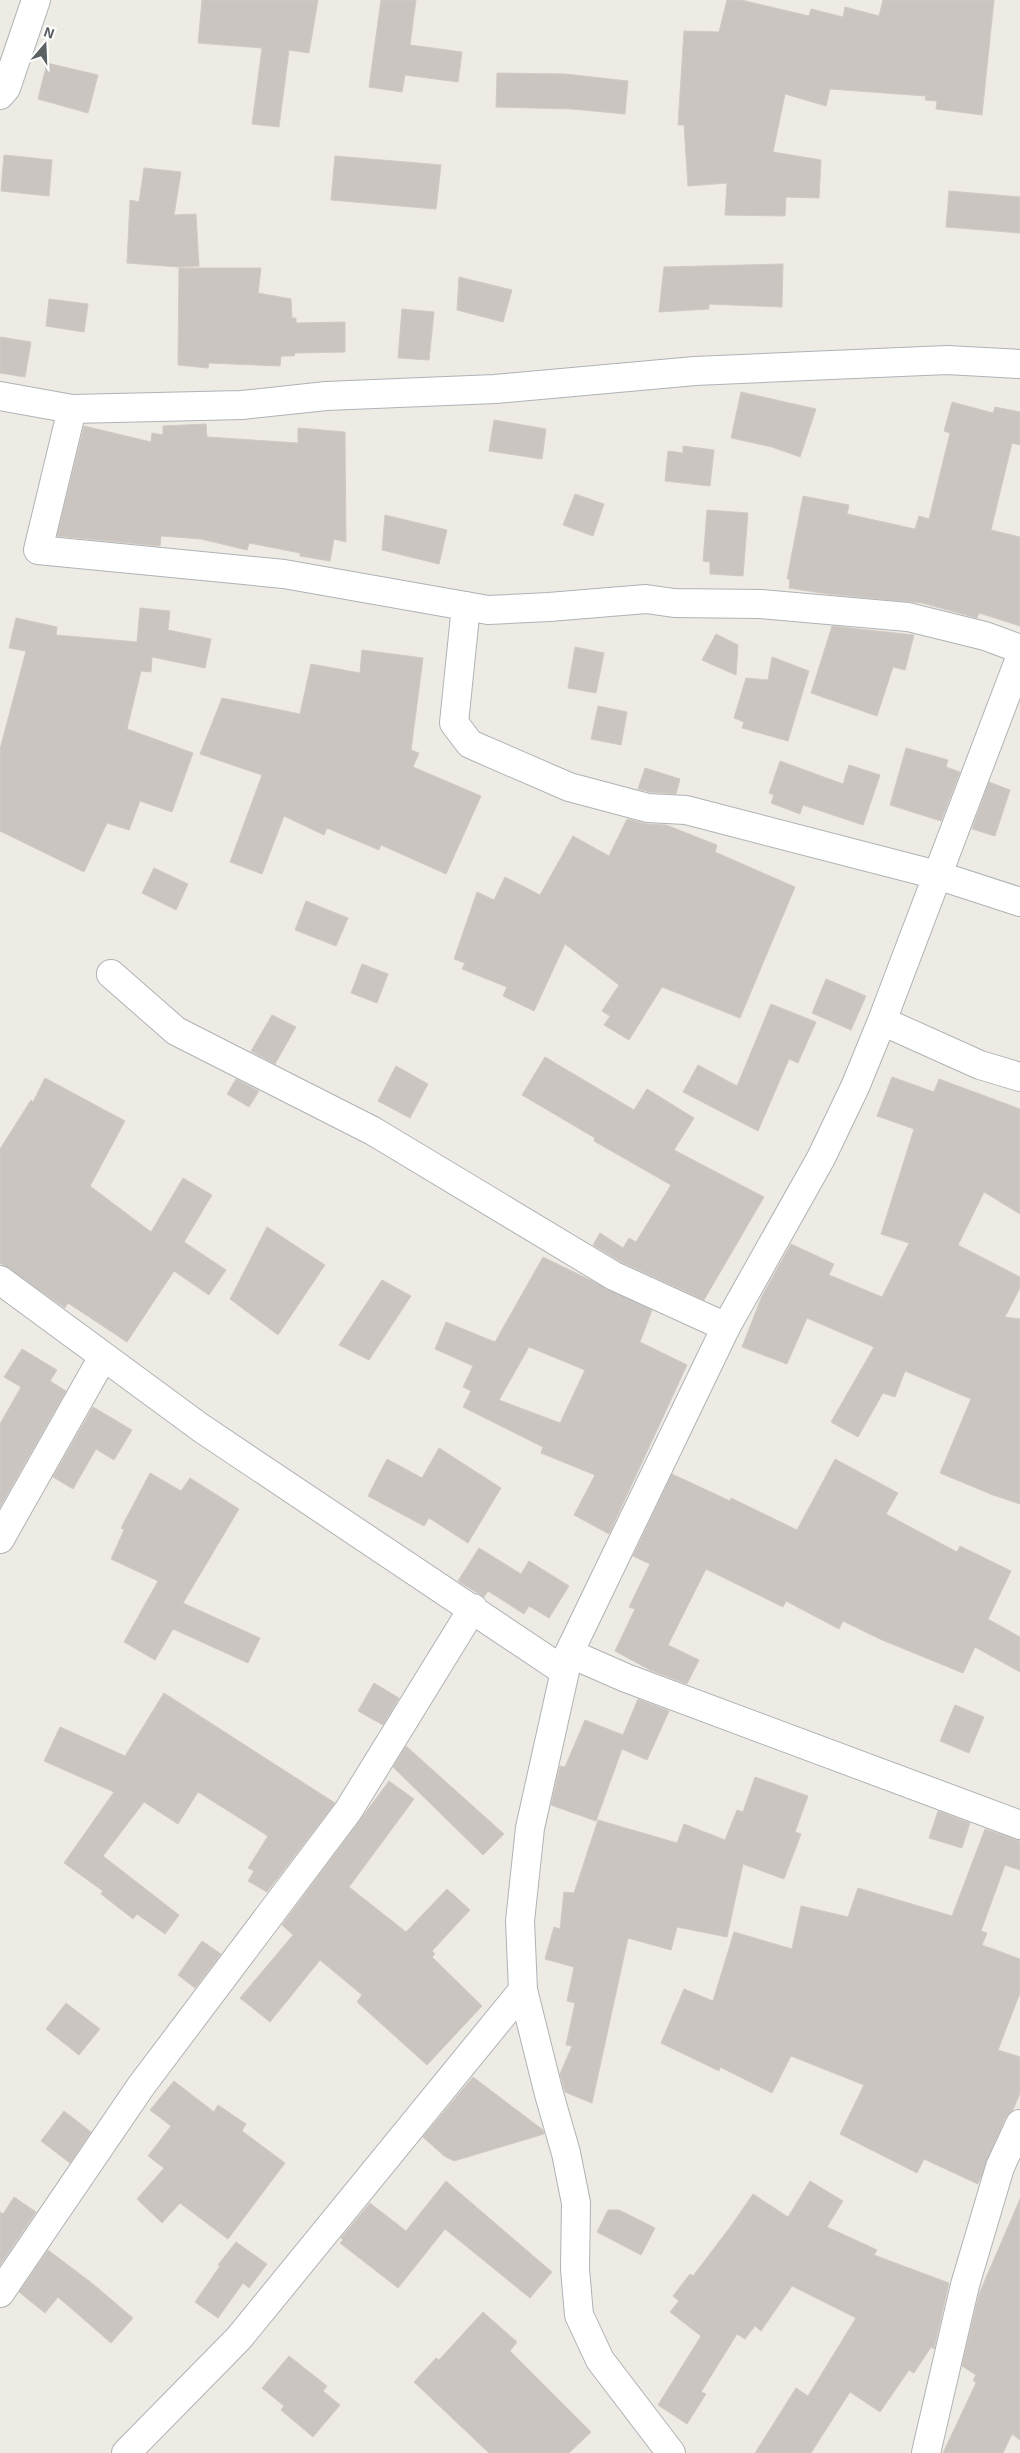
<svg xmlns="http://www.w3.org/2000/svg" width="1020" height="2453" font-family="'Exo 2',sans-serif">
<style>
.building{fill:#cac5c1;stroke:#d3cac2;fill-rule:evenodd}
.lines{fill:none;stroke-linecap:round;stroke-linejoin:round}
.minor-casing{stroke:#afb3b6;stroke-width:30}
.minor{stroke:#fff;stroke-width:28}
</style>
<rect width="100%" height="100%" fill="#eeeae4"/>
<path class="building" d="M202 0H318L309 53 289 50 279 127 252 124 262 48 198 43Z
M381 0H416L410 45 462 52 458 82 405 75 402 92 369 87Z
M727 0H741L809 16 811 9 843 17 845 7 879 16 883 0H994L982 115 936 109 937 101 925 100 926 96 830 89 826 106 785 94 773 152 821 160 819 198 786 197 785 216 725 215 727 183 688 186 684 125H678L684 31 719 32Z
M47 63 98 75 88 113 38 99Z
M497 73 565 74 628 81 625 114 572 109 496 107Z
M4 155 52 160 49 196 1 191Z
M335 156 441 165 436 209 331 200Z
M144 168 181 172 174 215 196 214 199 266 179 267 127 263 130 200 139 202Z
M949 191 1020 197V233L946 227Z
M783 264 782 307 709 304V309L659 312 664 267Z
M179 268H261L258 293 291 299 292 318H296V323L345 322V352L295 353 294 356H281L280 366 209 363 208 368 178 365Z
M459 277 512 290 503 322 457 310Z
M49 299 88 304 84 332 46 326Z
M402 309 434 312 429 360 398 358Z
M0 337 31 342 25 377 0 373Z
M741 392 816 409 800 457 772 447 731 438Z
M952 402 993 413 995 407 1020 412V445L1012 443 991 530 1020 537V626L979 613 977 618 922 603 828 594 789 588 790 579H787L803 496 849 505 847 514 915 529 919 516 929 519 950 433 944 431Z
M494 420 546 429 542 459 489 451Z
M206 424 207 437 298 443V428L345 432 346 542 334 539 330 561 300 556V553L249 543 247 550 201 539 161 536 160 546 57 536 84 426 151 442 152 433 163 435V426Z
M683 446 714 450 710 486 665 481 668 451 683 453Z
M575 494 604 504 593 536 563 525Z
M707 510 748 513 743 576 710 574V562L703 561Z
M385 515 447 530 439 564 382 550Z
M140 608 170 611 168 630 211 639 205 668 152 657 151 672 141 671 127 729 193 753 172 812 140 801 129 830 107 823 84 872 0 831V749L26 651 9 648 16 618 57 627 56 635 137 642Z
M832 626 914 635 905 670 893 667 877 716 811 693Z
M716 634 738 645 736 675 702 660Z
M575 647 604 653 596 693 568 688Z
M362 650 423 658 411 750 419 753 413 767 481 796 446 874 381 845 379 850 327 828 324 835 284 816 262 874 230 862 262 775 200 754 222 698 300 714 311 664 360 673Z
M772 657 809 671 788 741 742 728 744 722 734 718 746 678 768 680Z
M598 706 627 712 621 745 591 739Z
M906 748 948 760 946 767 960 772 941 821 890 805Z
M780 761 843 784 849 765 880 775 863 825 803 805 800 814 771 803 774 795 769 793Z
M645 768 680 779 676 794 650 792 638 789Z
M989 782 1010 790 995 836 972 829Z
M627 819 647 824 666 825 717 845 715 852 795 887 740 1018 662 987 629 1040 604 1025 610 1016 602 1011 619 985 565 944 534 1011 503 996 507 987 462 969 465 963 454 959 477 892 494 900 505 877 540 895 573 836 609 856Z
M154 868 188 884 176 910 142 893Z
M306 901 348 918 336 946 295 930Z
M362 964 388 974 377 1003 351 993Z
M826 979 866 996 851 1030 812 1013Z
M771 1004 816 1022 798 1063 789 1059 758 1131 683 1092 698 1065 737 1086Z
M272 1015 296 1027 275 1064 251 1051Z
M545 1057 634 1110 647 1089 694 1118 674 1150 764 1197 704 1300 621 1262 593 1245 600 1233 623 1248 629 1238 636 1242 671 1185 594 1141 595 1138 522 1095Z
M396 1066 428 1084 410 1118 378 1101Z
M892 1077 934 1092 939 1079 1020 1109V1214L984 1192 958 1245 1020 1277V1288L1005 1317 1020 1319V1504L993 1495 940 1473 971 1399 905 1371 895 1397 883 1393 858 1437 831 1422 874 1347 807 1318 787 1364 742 1347 762 1296 791 1244 834 1264 829 1275 882 1297 909 1243 881 1234 914 1129 877 1116Z
M45 1078 125 1121 90 1186 151 1232 183 1178 212 1195 184 1242 226 1270 209 1295 174 1271 127 1342 68 1303 65 1308 0 1263V1149L31 1100 33 1102Z
M236 1079 259 1091 249 1107 227 1094Z
M267 1227 325 1265 278 1335 230 1299Z
M543 1257 652 1310 640 1342 687 1365 609 1534 574 1515 595 1475 541 1453 543 1447 463 1407 471 1391 463 1387 473 1366 435 1349 446 1322 495 1342ZM529 1347 585 1370 560 1423 499 1400Z
M382 1280 411 1296 369 1360 339 1345Z
M22 1349 57 1370 50 1381 66 1391 0 1507V1424L21 1387 4 1377Z
M93 1407 132 1430 114 1460 96 1449 73 1489 53 1477Z
M439 1448 501 1488 468 1543 429 1518 424 1526 368 1496 387 1459 422 1478Z
M835 1459 898 1493 886 1514 957 1552 960 1546 1011 1571 988 1619 1020 1637V1672L975 1647 963 1673 882 1640 843 1621 839 1629 786 1601 783 1607 706 1569 668 1645 699 1660 687 1684 650 1670 615 1651 635 1609 629 1607 650 1564 633 1556 672 1474 730 1501 731 1498 797 1530Z
M150 1473 181 1491 190 1478 239 1509 183 1603 260 1638 248 1663 173 1629 155 1660 124 1642 158 1581 111 1559 124 1530 121 1528Z
M479 1548 521 1574 529 1561 569 1586 549 1618 529 1606 524 1614 488 1591 484 1597 458 1581Z
M374 1683 399 1698 383 1725 358 1711Z
M164 1693 335 1803 267 1892 248 1881 254 1871 248 1868 268 1836 198 1792 178 1824 144 1802 103 1856 179 1915 165 1934 137 1914 133 1919 101 1894 103 1891 64 1863 114 1792 44 1761 60 1727 125 1756Z
M638 1699 669 1711 647 1760 622 1749 596 1821 551 1805 560 1766 565 1767 585 1720 623 1735Z
M955 1705 984 1717 969 1753 940 1741Z
M406 1746 504 1834 483 1855 393 1767Z
M755 1777 808 1796 795 1832 801 1834 784 1879 743 1864 727 1937 677 1927 671 1950 628 1938 592 2103 565 2092 560 2074 572 2046 566 2045 575 2003 567 2001 574 1967 545 1959 554 1927 560 1929 564 1892 574 1893 598 1820 677 1843 684 1824 725 1840 737 1810 743 1812Z
M389 1781 414 1799 349 1887 406 1932 447 1889 470 1910 432 1951 435 1954 432 1957 482 2006 427 2065 357 2002 362 1995 320 1960 270 2022 240 1998 293 1935 282 1925Z
M938 1811 970 1823 962 1848 929 1838Z
M985 1829 1020 1841V1870L1005 1865 981 1931 987 1933 982 1945 1020 1959V1993L998 2050 1020 2057V2093L1013 2110 1006 2117 978 2184 924 2159 917 2173 840 2134 864 2085 791 2056 772 2093 720 2067 719 2071 661 2043 684 1989 713 2001 734 1932 792 1949 801 1906 848 1917 858 1888 952 1916Z
M202 1941 221 1954 195 1988 178 1975Z
M66 2003 100 2029 79 2055 46 2029Z
M473 2077 543 2130 544 2134 454 2161 444 2156 423 2137Z
M174 2081 214 2112 218 2105 246 2124 242 2131 285 2163 228 2239 180 2203 162 2223 137 2199 164 2168 148 2156 171 2126 150 2110Z
M64 2111 91 2132 70 2163 41 2141Z
M446 2181 552 2272 530 2298 445 2229 398 2288 340 2243 343 2240 341 2238 370 2203 406 2231Z
M810 2181 843 2201 827 2227 877 2250 874 2255 949 2283 934 2349 931 2347 914 2373 909 2370 880 2412 850 2392 811 2453H755L796 2388 808 2396 856 2318 792 2286 761 2331 755 2326 745 2339 737 2334 701 2392 706 2394 687 2424 658 2405 701 2336 670 2312 679 2301 673 2296 690 2274 693 2276 731 2226 753 2194 788 2217Z
M14 2197 36 2212 0 2265V2212L3 2214Z
M1020 2199V2440L1012 2434 1003 2453H943L976 2383 973 2380 976 2375 962 2366 979 2294Z
M608 2210H619L655 2228 641 2255 597 2232Z
M236 2242 267 2264 249 2288 243 2283 218 2318 195 2302 220 2266 218 2265Z
M48 2250 93 2284 133 2318 111 2343 58 2297 45 2313 19 2292Z
M483 2312 517 2342 510 2351 591 2432 569 2453H489L414 2382 436 2358 439 2360Z
M289 2356 327 2386 323 2391 340 2405 313 2437 281 2410 284 2406 262 2388Z"/>
<g class="lines">
<g class="minor-casing">
<path id="minor" d="M0 95 6 88 36 0
M0 396 72 409 242 405 326 396 495 389 695 371 947 360 1020 364
M72 409 38 550 284 574 488 610 549 607 646 599 674 603 760 604 908 617 985 636 1020 649
M466 606 454 723 470 744 569 787 648 808 686 810 937 875 1020 902
M111 974 176 1031 373 1131 614 1276 726 1327
M882 1021 980 1065 1020 1077
M0 1280 201 1428 564 1671
M0 1539 103 1357
M569 1653 626 1678 1020 1825
M0 2293 141 2086 348 1811 473 1608
M126 2453 239 2338 523 1990
M671 2453 600 2360 579 2315 575 2269 576 2203 566 2153 549 2094 523 1990 520 1921 530 1828 569 1653 726 1327 821 1158 855 1087 882 1021 1020 658
M926 2453 965 2285 1000 2167 1020 2124"/>
</g>
<use href="#minor" class="minor"/>
</g>
<g transform="translate(45 45) rotate(19)" stroke="#ffffff" stroke-width="4" paint-order="stroke">
<path d="M0-4L9 19L0 12L-9 19Z" fill="#5c6164"/>
<text y="-8" font-size="14" font-weight="bold" text-anchor="middle" fill="#5c6164">N</text>
</g>
</svg>
